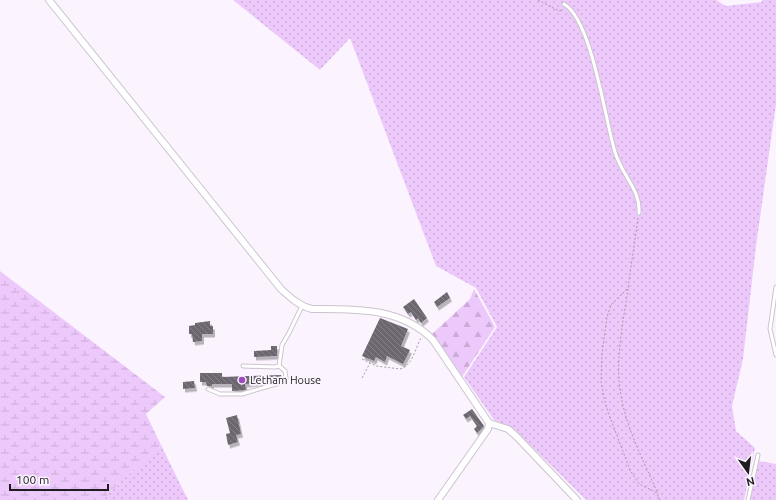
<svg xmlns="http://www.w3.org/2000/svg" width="776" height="500" font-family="Ubuntu,sans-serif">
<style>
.grass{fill:url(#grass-dots)}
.forest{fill:url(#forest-firs)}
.wetland{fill:url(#wetland-marsh)}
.building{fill:url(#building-back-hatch);filter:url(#shadow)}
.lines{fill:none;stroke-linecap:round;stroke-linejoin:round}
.service-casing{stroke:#cbc4ce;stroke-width:5}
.minor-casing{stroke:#cbc4ce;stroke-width:8}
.path{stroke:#a29ca4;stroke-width:1;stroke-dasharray:2 2;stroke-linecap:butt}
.service{stroke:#fff;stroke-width:3}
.minor{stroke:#fff;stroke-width:6}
.poi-dot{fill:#9e4cbc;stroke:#fbf4fe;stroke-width:1.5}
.labels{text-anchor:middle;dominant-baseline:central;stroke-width:3.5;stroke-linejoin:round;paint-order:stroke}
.poi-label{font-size:11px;fill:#1f1c20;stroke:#fbf4fe;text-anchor:start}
</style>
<defs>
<pattern id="grass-dots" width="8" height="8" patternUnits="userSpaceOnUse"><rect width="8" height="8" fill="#edc9fb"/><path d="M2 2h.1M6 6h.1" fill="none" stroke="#cbacd7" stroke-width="1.8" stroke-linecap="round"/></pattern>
<pattern id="forest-firs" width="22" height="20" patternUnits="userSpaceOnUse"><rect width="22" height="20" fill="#edc9fb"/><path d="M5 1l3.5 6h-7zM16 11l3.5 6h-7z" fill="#cbacd7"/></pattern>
<pattern id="wetland-marsh" width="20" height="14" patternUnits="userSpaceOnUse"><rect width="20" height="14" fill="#edc9fb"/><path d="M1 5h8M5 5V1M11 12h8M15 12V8" fill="none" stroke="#cbacd7"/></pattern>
<pattern id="building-back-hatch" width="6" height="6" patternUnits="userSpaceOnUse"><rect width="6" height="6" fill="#6c666f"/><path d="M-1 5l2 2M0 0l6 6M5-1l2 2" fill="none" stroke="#848086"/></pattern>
<filter id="shadow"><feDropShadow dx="2" dy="3.5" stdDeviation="0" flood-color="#0004"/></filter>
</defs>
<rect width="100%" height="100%" fill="#fbf4fe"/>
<path class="grass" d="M233 0H716L726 6 762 2V0H776V104L756 246 743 359 732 406 736 431 755 448 744 500H586L514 429 494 420 464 377 497 327 476 288 436 266 350 38 320 70Z
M161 445 188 500H103L110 492Z
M759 461 776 464V500H750Z"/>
<path class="forest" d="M474 289 495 327 462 377 432 334 470 299Z"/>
<path class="wetland" d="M0 271 165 397 146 414 161 445 110 492 103 500H0Z"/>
<path class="building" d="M447 292 450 298 437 307 434 302Z
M414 299 427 318 421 323 418 318 416 320 411 312 408 314 403 307Z
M380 318 408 329 401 346 410 350 403 364 387 356 385 362 376 357 374 361 362 356Z
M210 321V326H213V334H202V341L193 342 192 334H189V326L195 325V323Z
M271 346H277V356L254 357V351L271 350Z
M200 373H222V377L281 375 282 379 277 381 245 384 246 390 232 391V384H212V386H207L206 382H200Z
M194 381 195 388 183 389V382Z
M472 409 484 426 477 433 474 429 477 426 470 416 466 419 463 415Z
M237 415 241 434 236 435 238 442 228 445 226 434 230 433 226 418Z"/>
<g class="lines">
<g class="service-casing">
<path id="service" d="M564 4C592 20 605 120 615 152 621 174 641 190 639 213
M776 287 770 329 776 355
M243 366 275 367 279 366
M208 389 220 394H242L283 382 286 378 285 371 279 366 282 345 289 333 302 306
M748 500 758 455"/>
</g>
<g class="minor-casing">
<path id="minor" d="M49 0 281 289C291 298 299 306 312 309 355 309 401 307 433 340L489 423 508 429 517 437 577 500
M438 500 488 429 489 423"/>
</g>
<path class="path" d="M538 0 559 11 563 10
M638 218 628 288 611 305 607 317 602 354 601 381 604 398 608 412 630 470 639 484 656 492 660 500
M628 289C624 316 617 352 619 378 621 419 642 457 658 494
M362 359 370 363
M362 378 370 363 376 366 400 369C413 366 415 348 421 338"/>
<use href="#service" class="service"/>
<use href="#minor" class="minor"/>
</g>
<circle class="poi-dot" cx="242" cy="380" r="4"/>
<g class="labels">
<g class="poi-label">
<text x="250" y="380">Letham House</text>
</g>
</g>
<g transform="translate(748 472) rotate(166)" stroke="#fbf4fe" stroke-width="3" paint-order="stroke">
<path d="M0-3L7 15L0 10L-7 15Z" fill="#1f1c20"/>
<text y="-6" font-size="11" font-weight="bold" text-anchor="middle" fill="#1f1c20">N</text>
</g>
<path d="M10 484v6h98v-6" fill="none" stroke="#1f1c20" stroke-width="2"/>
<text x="16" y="484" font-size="12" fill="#1f1c20" stroke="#fbf4fe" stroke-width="3" paint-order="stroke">100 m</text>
</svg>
